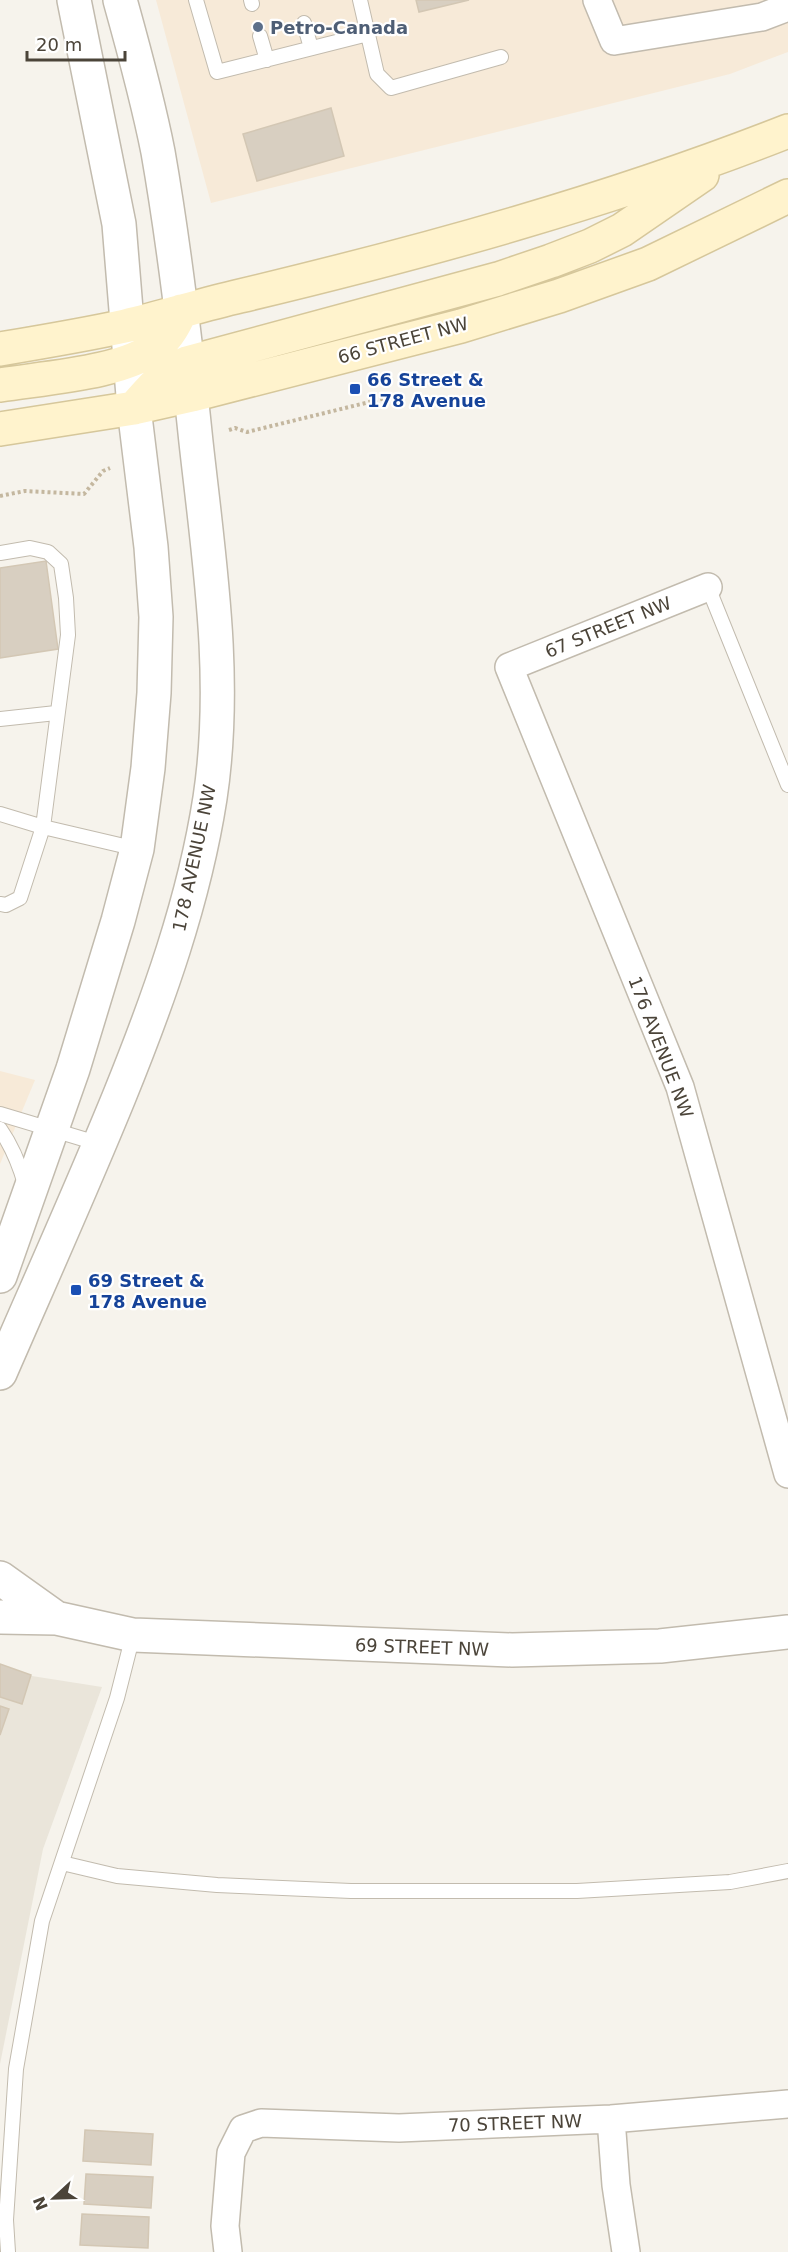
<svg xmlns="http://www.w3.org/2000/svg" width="788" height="2252" font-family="'DejaVu Sans',sans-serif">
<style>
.residential{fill:#eae5da}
.commercial{fill:#f7ead8}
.building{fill:#d8cfc1;stroke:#d3c7b4;stroke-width:1.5}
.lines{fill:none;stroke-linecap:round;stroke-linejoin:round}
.service-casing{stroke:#c2bbae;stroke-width:16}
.minor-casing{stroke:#c2bbae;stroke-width:30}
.tertiary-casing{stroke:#c2bbae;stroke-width:36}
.secondary-casing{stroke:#d6c79b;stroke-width:36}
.path{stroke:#c4b79f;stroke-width:4;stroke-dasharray:3 3;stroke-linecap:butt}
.service{stroke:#fff;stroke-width:14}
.minor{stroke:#fff;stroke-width:27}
.tertiary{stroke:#fff;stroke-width:33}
.secondary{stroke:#fff3cd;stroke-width:33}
.service-dot{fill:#5c6f8a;stroke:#fff;stroke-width:2}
.transit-dot{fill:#1a4fb4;stroke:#fff;stroke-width:2}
.labels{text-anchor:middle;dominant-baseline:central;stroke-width:4.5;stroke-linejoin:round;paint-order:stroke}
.service-label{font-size:18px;font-weight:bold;fill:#4e5e75;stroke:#fff;text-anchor:start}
.street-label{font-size:18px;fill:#4b4439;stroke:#fff}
.transit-label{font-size:18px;font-weight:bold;fill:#164399;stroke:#fff;text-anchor:start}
</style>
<rect width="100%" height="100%" fill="#f6f3ec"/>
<path class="residential" d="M0 1671 102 1687 43 1849 0 2064Z"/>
<path class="commercial" d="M156 0H788V52L730 74 211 203Z
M0 1071 35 1080 0 1164Z"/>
<path class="building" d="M416 0H469L419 12Z
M331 108 344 156 257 181 243 134Z
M46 561 58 649 0 658V568Z
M0 1664 31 1675 22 1704 0 1697Z
M0 1706 9 1709 0 1735Z
M85 2130 153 2134 151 2165 83 2161Z
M86 2174 153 2177 151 2208 84 2204Z
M82 2214 149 2217 148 2248 80 2245Z"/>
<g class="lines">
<g class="service-casing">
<path id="service" d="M196 0 217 72 368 34
M251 0 252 4
M360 0 377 74 391 88 501 57
M304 23 311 48
M260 36 267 60
M0 553 30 548 48 552 61 564 66 598 68 635 43 827 20 898 6 905 0 904
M708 587 788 785
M0 719 56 713
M0 814 43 827 137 849
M0 1114 100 1144
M0 1129C12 1146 19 1163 25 1184
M62 1863 117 1876 217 1885 351 1891H577L730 1882 788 1871
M8 2252 6 2220 16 2069 42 1921 117 1698 133 1635"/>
</g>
<g class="minor-casing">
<path id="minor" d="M597 0 614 41 762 17 788 7
M708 587 509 667 680 1087 788 1474
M611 2119 616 2185 626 2252
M228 2252 225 2226 231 2153 243 2129 261 2123 399 2128 611 2119 788 2104"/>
</g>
<g class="tertiary-casing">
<path id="tertiary" d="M0 1276 73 1069 118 921 137 849 148 768 154 693 156 617 151 547 134 408 119 224 74 0
M0 1373C40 1281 81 1190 119 1097 158 1001 194 901 210 798 228 679 209 560 196 442 186 345 175 249 158 152 148 101 134 50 120 0
M0 1578 56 1618
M0 1617 56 1618 133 1635 512 1650 660 1646 788 1632"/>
</g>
<g class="secondary-casing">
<path id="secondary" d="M0 349C42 342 84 335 125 326 164 317 201 305 240 296 425 252 610 201 788 131
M0 385C42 378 127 373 158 345 169 336 175 324 181 311
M134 408C150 389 164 373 187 363L498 279 551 261 590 246 622 230 702 175
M0 429 134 408 192 395 461 326 559 296 648 264 788 196"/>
</g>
<path class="path" d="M229 430 235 428 247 432 390 397
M0 496 25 491 84 494 103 471 110 468"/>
<use href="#service" class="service"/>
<use href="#minor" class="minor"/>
<use href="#tertiary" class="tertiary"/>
<use href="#secondary" class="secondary"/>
</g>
<circle class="service-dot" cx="258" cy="27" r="6"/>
<g class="transit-dot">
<rect x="349" y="383" width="12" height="12" rx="3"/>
<rect x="70" y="1284" width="12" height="12" rx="3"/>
</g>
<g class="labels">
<g class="service-label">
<text x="270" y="27">Petro-Canada</text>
</g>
<g class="street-label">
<text transform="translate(403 340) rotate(-15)">66 STREET NW</text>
<text transform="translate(608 627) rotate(-22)">67 STREET NW</text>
<text transform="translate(194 858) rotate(-78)">178 AVENUE NW</text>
<text transform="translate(661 1047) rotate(69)">176 AVENUE NW</text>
<text transform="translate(422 1647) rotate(2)">69 STREET NW</text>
<text transform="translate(515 2123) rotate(-2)">70 STREET NW</text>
</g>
<g class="transit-label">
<text x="367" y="379">66 Street &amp;<tspan x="367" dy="21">178 Avenue</tspan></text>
<text x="88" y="1280">69 Street &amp;<tspan x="88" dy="21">178 Avenue</tspan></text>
</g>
</g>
<g transform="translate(54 2198) rotate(248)" stroke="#ffffff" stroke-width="4.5" paint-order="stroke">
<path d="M0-4.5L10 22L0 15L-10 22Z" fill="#4b4439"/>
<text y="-9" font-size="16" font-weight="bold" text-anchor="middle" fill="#4b4439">N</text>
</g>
<path d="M27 51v9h98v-9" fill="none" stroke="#4b4439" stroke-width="3"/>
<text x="36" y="51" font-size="18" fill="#4b4439" stroke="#ffffff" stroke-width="4.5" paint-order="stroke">20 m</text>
</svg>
